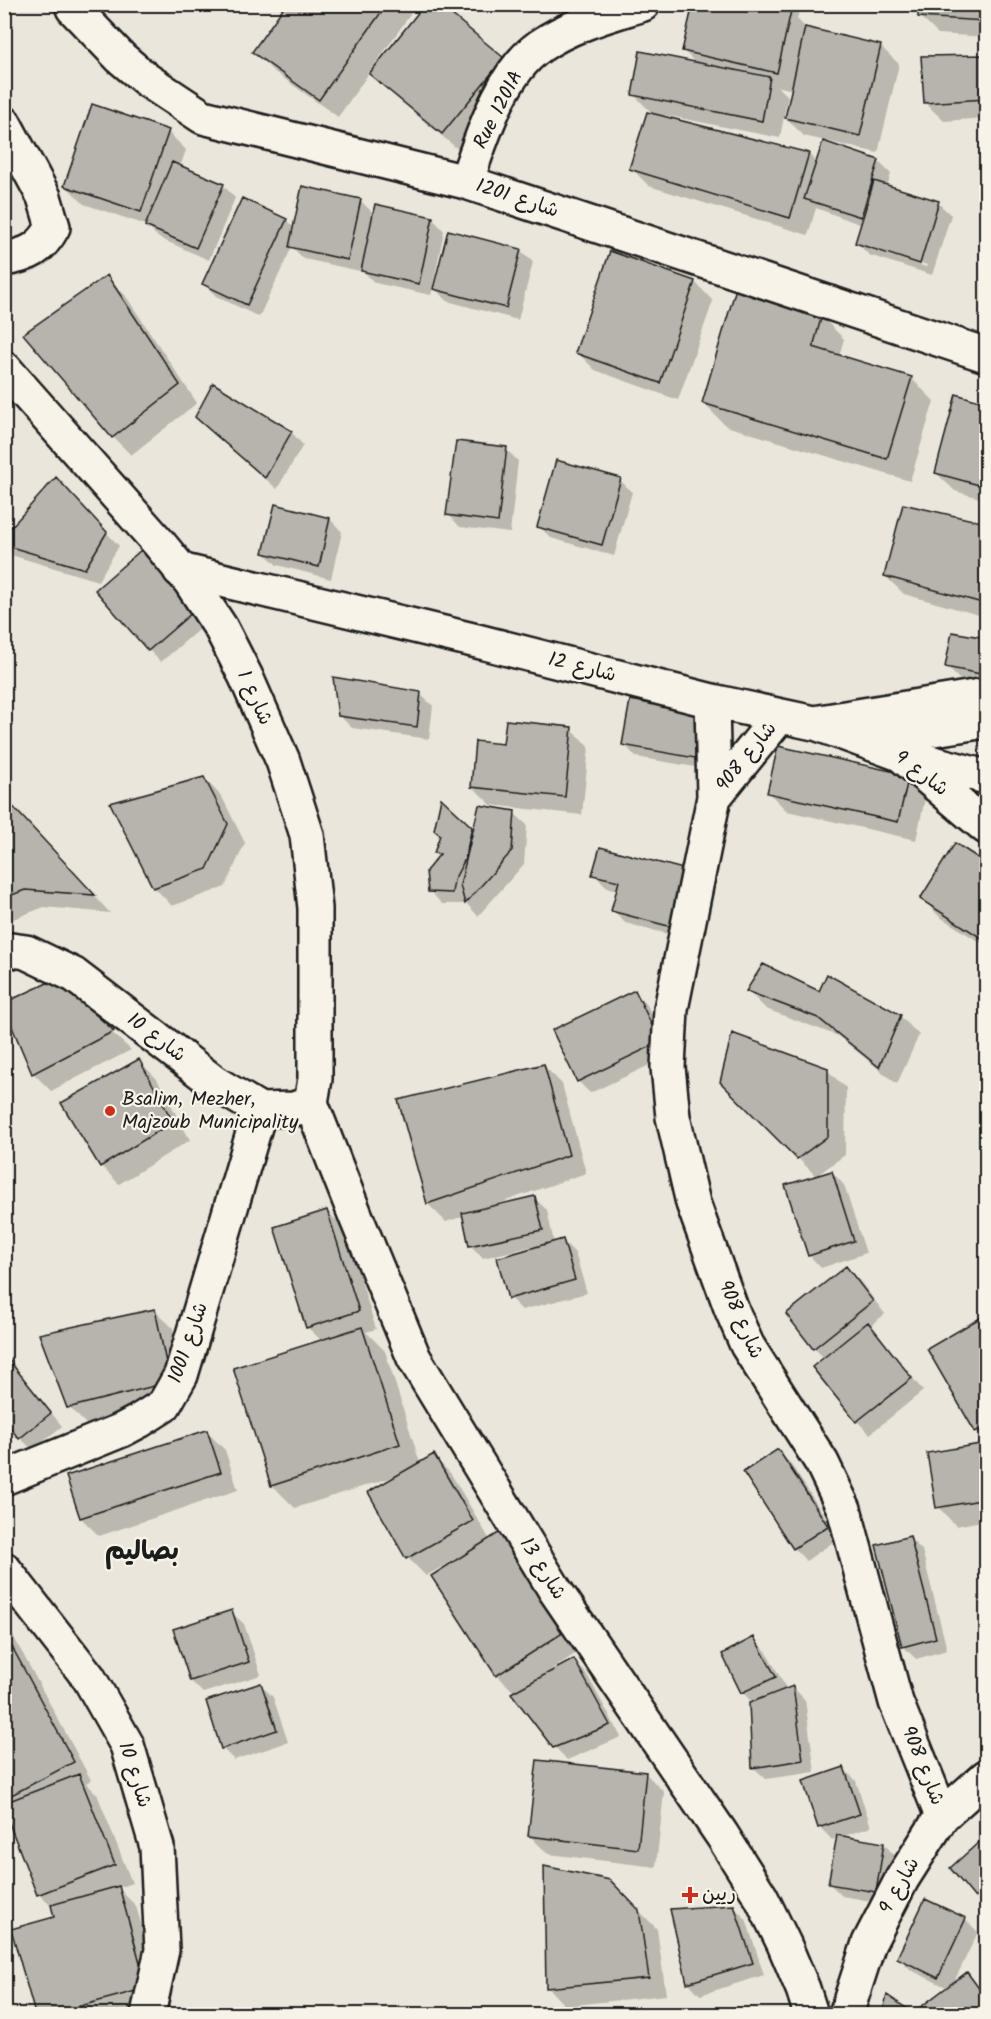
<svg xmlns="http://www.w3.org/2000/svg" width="991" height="2019" font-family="Kalam,'Playpen Sans Arabic',sans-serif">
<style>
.shadow{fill:#0003;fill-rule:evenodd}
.building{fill:#b6b4ac;stroke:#1c1c1c;stroke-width:1.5}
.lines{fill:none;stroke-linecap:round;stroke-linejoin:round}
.street-casing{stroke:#1c1c1c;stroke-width:38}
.secondary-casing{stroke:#1c1c1c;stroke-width:38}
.street{stroke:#f7f3e8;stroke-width:33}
.secondary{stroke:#f7f3e8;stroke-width:33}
.poi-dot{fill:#c8321e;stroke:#f7f3e8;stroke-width:2}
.labels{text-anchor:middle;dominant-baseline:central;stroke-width:4.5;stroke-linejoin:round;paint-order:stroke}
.street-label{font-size:20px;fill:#1c1c1c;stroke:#f7f3e8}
.poi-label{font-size:20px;fill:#1c1c1c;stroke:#f7f3e8;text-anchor:start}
.district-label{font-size:26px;font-weight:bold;fill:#1c1c1c;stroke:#f7f3e8}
</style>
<rect width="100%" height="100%" fill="#eae6dc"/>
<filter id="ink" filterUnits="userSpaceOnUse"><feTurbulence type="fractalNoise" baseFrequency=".0167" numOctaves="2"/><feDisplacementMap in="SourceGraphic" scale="12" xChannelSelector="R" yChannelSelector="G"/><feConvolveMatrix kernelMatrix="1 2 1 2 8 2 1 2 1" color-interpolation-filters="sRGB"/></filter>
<g filter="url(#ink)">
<path class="shadow" d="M288 4H404L412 12 371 70 373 72 503 59 521 77 460 151 389 92 369 73 338 117 272 70 254 52Z
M694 4H792L799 12 797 19 807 29 880 46 899 64 878 153 804 136 784 116 780 138 665 115 664 118 809 154 817 163 878 161 891 174 887 186 938 203 951 215 932 275 869 255 857 243 862 225 816 208 808 235 649 186 631 168 654 115 633 94 697 64 684 51ZM777 86 793 90 787 116 784 115 788 96ZM870 246 927 265 926 267 870 249Z
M920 4H986V37L938 34 919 16Z
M986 56V118L944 121 925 103 923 57Z
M168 132 186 150 180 167 223 185 235 198 209 260 159 238 146 225 84 204 66 186Z
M360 200 375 215 432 218 444 231 433 285H436L520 250 533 262 518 320 447 301 433 287 431 295 375 283 361 269 360 271 304 259 292 247 259 317 216 296 204 284 286 220 295 229Z
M611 253 695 282 713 301 678 400 595 370 577 352Z
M107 277 125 295 197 403 131 455 113 437Z
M821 316 844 339 839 356 911 378 934 401 910 481 726 426 703 403Z
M957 396 986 404V500L955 491 936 473Z
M209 429 291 432 303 445 277 489Z
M506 449 518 461 510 533 460 527 448 514Z
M620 480 632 492 614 556 551 538 539 526Z
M68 491 119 546 98 581 11 555 4 548V537Z
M904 506 986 525V617L904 594 885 576Z
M330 519 342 532 331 579 277 565 264 553Z
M141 552 205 624 161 662 149 650Z
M953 633 986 639V684L959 679 947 667Z
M420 694 433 706 429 739 352 728 339 715Z
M702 714 707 769 636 757 624 744Z
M571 729 589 747 582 815 491 805 472 786Z
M908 776 926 794 916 840 787 811 769 793Z
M204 778 222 797 245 843 225 887 172 906 154 887Z
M4 799 17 811 110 913 44 907 8 921 4 917Z
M442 801 474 832 514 813 527 825 524 864 478 916 464 901V904H442L430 891 439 857 435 853 441 836Z
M955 845 986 864V946L940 917 922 899Z
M601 849 684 938 625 923 613 910 618 890 606 887 594 874Z
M827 976 900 1016 919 1035 897 1084 838 1036 766 1009 748 991 820 993Z
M56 981 131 1050 51 1091 33 1073 5 1005Z
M635 992 647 1005 671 1055 590 1093 578 1081Z
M139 1061 157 1079 190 1140 119 1184 101 1166 63 1103Z
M544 1066 562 1084 586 1173 497 1204 498 1206 534 1198 547 1210 554 1243 563 1241 575 1253 587 1293 522 1310 510 1298 534 1249V1246L483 1258 471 1246 464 1216 446 1222 428 1204 400 1101Z
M827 1070 846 1088 845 1155 816 1176 721 1082Z
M832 1172 844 1185 866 1253 821 1268 809 1255Z
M327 1211 345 1229 376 1329 366 1332 385 1351 420 1463 433 1456 451 1474 490 1540 500 1533 518 1552 581 1650 552 1669 554 1671 573 1660 586 1673 621 1737 567 1760 555 1747 515 1693 497 1675 450 1562 426 1576 408 1558 370 1493 396 1476 295 1508 272 1485 322 1341 307 1327Z
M846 1268 859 1280 885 1314 870 1326 880 1336 923 1391 870 1434 857 1421 814 1367 825 1359 814 1348Z
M154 1310 173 1328 187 1400 87 1425 69 1407Z
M985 1317 986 1319V1442L976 1431 929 1350Z
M4 1355 62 1426 33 1450 20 1438Z
M206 1431 225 1450 238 1490 99 1536 81 1518Z
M986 1444V1520L956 1526 938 1507 929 1454Z
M778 1451 790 1463 839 1538 806 1561 794 1548Z
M909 1538 922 1550 947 1650 916 1659 903 1646Z
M231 1612 244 1624 261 1675 203 1693 191 1681Z
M4 1619 91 1780 86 1783 97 1794 132 1883 118 1888 136 1906 164 2006 134 2014H37L13 1930 56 1918 53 1908 39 1894 4 1810Z
M754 1639 766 1651 787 1690 793 1687 805 1700 815 1772 766 1779 753 1767V1703L742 1692Z
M261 1685 273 1697 288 1742 234 1760 222 1748Z
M844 1769 856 1781 871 1827 841 1837 884 1844 896 1857 888 1904 842 1896 830 1884 838 1837 832 1840 820 1827Z
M646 1774 664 1792 656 1867 548 1854 530 1836Z
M986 1838V1907L952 1868Z
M610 1881 657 1929 666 1995 565 2006 547 1987Z
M926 1901 966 1920 978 1932 953 1984 967 1974 986 1996V2014H924L920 2010 948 1988 911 1970 899 1958Z
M734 1907 746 1919 764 1975 700 1995 688 1982Z
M986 1971V1980L982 1974Z
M888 1997 908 2011 912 2014H884Z"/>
<path class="building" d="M286 4H387L319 100 252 52Z
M425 4H439L504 58 442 134 369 74Z
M693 4H779L778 8 791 11 777 73 682 51Z
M918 4H986V21L918 17Z
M805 27 881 45 860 136 785 118Z
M640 51 770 77 762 121 632 95Z
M986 55V99L924 103 921 56Z
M92 104 169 130 141 212 64 186Z
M647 112 809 153 790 218 629 169Z
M823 141 879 160 861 217 804 199Z
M172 162 224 184 196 248 145 226Z
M874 181 939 201 920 264 855 243Z
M302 186 361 199 348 260 289 247Z
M242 198 287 219 247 305 202 284Z
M375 204 433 217 419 284 361 271Z
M448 230 521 249 506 308 433 289Z
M610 251 695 281 660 383 575 353Z
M107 275 180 385 112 438 23 334Z
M736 288 822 315 813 347 912 377 887 459 702 403Z
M213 383 292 431 265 478 195 417Z
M956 394 986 403V487L935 473Z
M456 441 507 447 498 522 446 515Z
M556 460 621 478 602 545 537 527Z
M56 477 107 532 85 569 4 545V535Z
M275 504 330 518 319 567 263 553Z
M903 504 986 523V604L884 576Z
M141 550 194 611 148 651 95 590Z
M952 632 986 638V675L945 667Z
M333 677 421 692 417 727 338 716Z
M630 700 703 713 695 758 622 745Z
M506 720 572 727 565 797 471 787 475 741 503 744Z
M778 746 909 775 898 822 767 793Z
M204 777 228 824 207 869 153 888 110 803Z
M4 797 95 895 25 890 4 898Z
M441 798 472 827 465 859 454 880 452 893 428 892 426 871 440 854 434 853 440 835 434 830Z
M479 805 515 811 512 851 465 904 460 885Z
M955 843 986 863V941L920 899Z
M600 847 687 870 672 927 611 911 619 881 592 875Z
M763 964 819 991 827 974 901 1015 879 1067 818 1018 746 991Z
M56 979 114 1031 32 1074 4 1008V1003Z
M635 990 660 1042 577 1082 552 1030Z
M732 1033 828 1068V1136L797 1159 720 1082Z
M139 1059 173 1122 100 1167 61 1103Z
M544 1064 569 1155 427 1204 398 1100Z
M832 1171 854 1241 808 1256 785 1185Z
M535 1196 543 1230 469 1246 462 1213Z
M327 1210 359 1311 306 1328 274 1227Z
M563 1239 575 1280 508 1299 497 1258Z
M846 1266 873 1301 813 1349 786 1314Z
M155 1309 170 1382 67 1408 39 1334Z
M985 1315 986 1318V1426L975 1432 927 1349Z
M868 1322 912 1378 856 1422 812 1367Z
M362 1327 400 1444 271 1486 233 1368Z
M4 1354 51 1413 19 1439 4 1420Z
M207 1430 221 1472 80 1518 66 1476Z
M986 1443V1499L936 1508 927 1453Z
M778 1449 828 1526 793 1549 743 1472Z
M434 1454 473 1521 406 1559 368 1492Z
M500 1532 564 1632 496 1676 431 1576Z
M910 1536 936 1638 902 1647 876 1545Z
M232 1610 249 1662 190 1681 173 1629Z
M4 1632 74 1762 4 1799Z
M754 1637 776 1677 741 1693 722 1654Z
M574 1659 610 1725 553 1748 511 1693Z
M261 1683 277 1730 221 1749 206 1701Z
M793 1686 803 1760 752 1768 749 1703Z
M537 1760 646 1772 638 1849 528 1836Z
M844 1767 860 1814 818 1828 803 1781Z
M79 1774 115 1865 37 1895 4 1810V1803Z
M837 1835 884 1843 876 1892 828 1884Z
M986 1836V1888L975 1898 950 1868Z
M544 1866 610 1880 639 1910 649 1978 546 1988Z
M119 1886 147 1988 51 2014H35L11 1929 54 1917 51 1905Z
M925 1899 966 1918 938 1978 897 1958Z
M734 1905 753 1963 687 1983 670 1909Z
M967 1972 986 1998V2014H922L918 2009Z
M887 1995 909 2010 908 2014H882Z"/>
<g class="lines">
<g class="street-casing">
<path id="street" d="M73 8 121 58 147 80 203 117 466 182 986 355
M4 123 44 197 53 227C41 249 29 255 4 259
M466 182C482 138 500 74 540 46 570 25 608 15 643 4
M180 570 477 641 712 701 814 723 986 695
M712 701 714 797 671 1009 668 1067 673 1117 693 1203 731 1308 747 1345 822 1463 844 1509 896 1702 942 1816
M818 724 900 754 986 827
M860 733 921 731 986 721
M907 756 986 777
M714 797 779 717
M4 1478 122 1430 139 1421 164 1405 181 1375 260 1110
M846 2014 869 1943 902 1879 942 1816 986 1777"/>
</g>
<g class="secondary-casing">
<path id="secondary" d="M4 368 158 542 190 581 221 628 246 677 283 761 307 835 315 908V1079L311 1103
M4 949 26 952 74 975 215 1083 260 1110 294 1109 311 1103
M311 1103 356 1217 414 1358 555 1590 722 1835 761 1897 784 1944 803 1989 811 2014
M4 1569 89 1678 127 1745 157 1847 162 1950 148 2014"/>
</g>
<use href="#street" class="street"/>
<use href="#secondary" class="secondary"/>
</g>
</g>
<g class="poi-dot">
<circle cx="110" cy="1111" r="6"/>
<path d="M687 1886h6v6h6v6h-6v6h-6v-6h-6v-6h6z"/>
</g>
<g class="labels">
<g class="street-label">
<text transform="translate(499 110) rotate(-63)">Rue 1201A</text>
<text transform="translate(517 199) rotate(18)">شارع 1201</text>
<text transform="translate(582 668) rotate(14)">شارع 12</text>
<text transform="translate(254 698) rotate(65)">شارع 1</text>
<text transform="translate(747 757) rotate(-51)">شارع 908</text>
<text transform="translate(921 774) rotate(37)">شارع 9</text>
<text transform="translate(156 1038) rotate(37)">شارع 10</text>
<text transform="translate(740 1320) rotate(66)">شارع 908</text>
<text transform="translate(189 1343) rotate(-71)">شارع 1001</text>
<text transform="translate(542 1569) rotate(58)">شارع 13</text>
<text transform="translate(922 1766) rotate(68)">شارع 908</text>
<text transform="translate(134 1775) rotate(72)">شارع 10</text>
<text transform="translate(900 1886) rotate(-61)">شارع 9</text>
</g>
<g class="poi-label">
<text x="122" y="1100">Bsalim, Mezher,<tspan x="122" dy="23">Majzoub Municipality</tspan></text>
<text x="702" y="1895">ريين</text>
</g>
<g class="district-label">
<text x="142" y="1552">بصاليم</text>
</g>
</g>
<rect width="991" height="2019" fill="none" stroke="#f7f3e8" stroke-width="24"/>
<rect x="12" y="12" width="967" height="1995" fill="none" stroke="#1c1c1c" stroke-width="2" filter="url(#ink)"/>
</svg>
